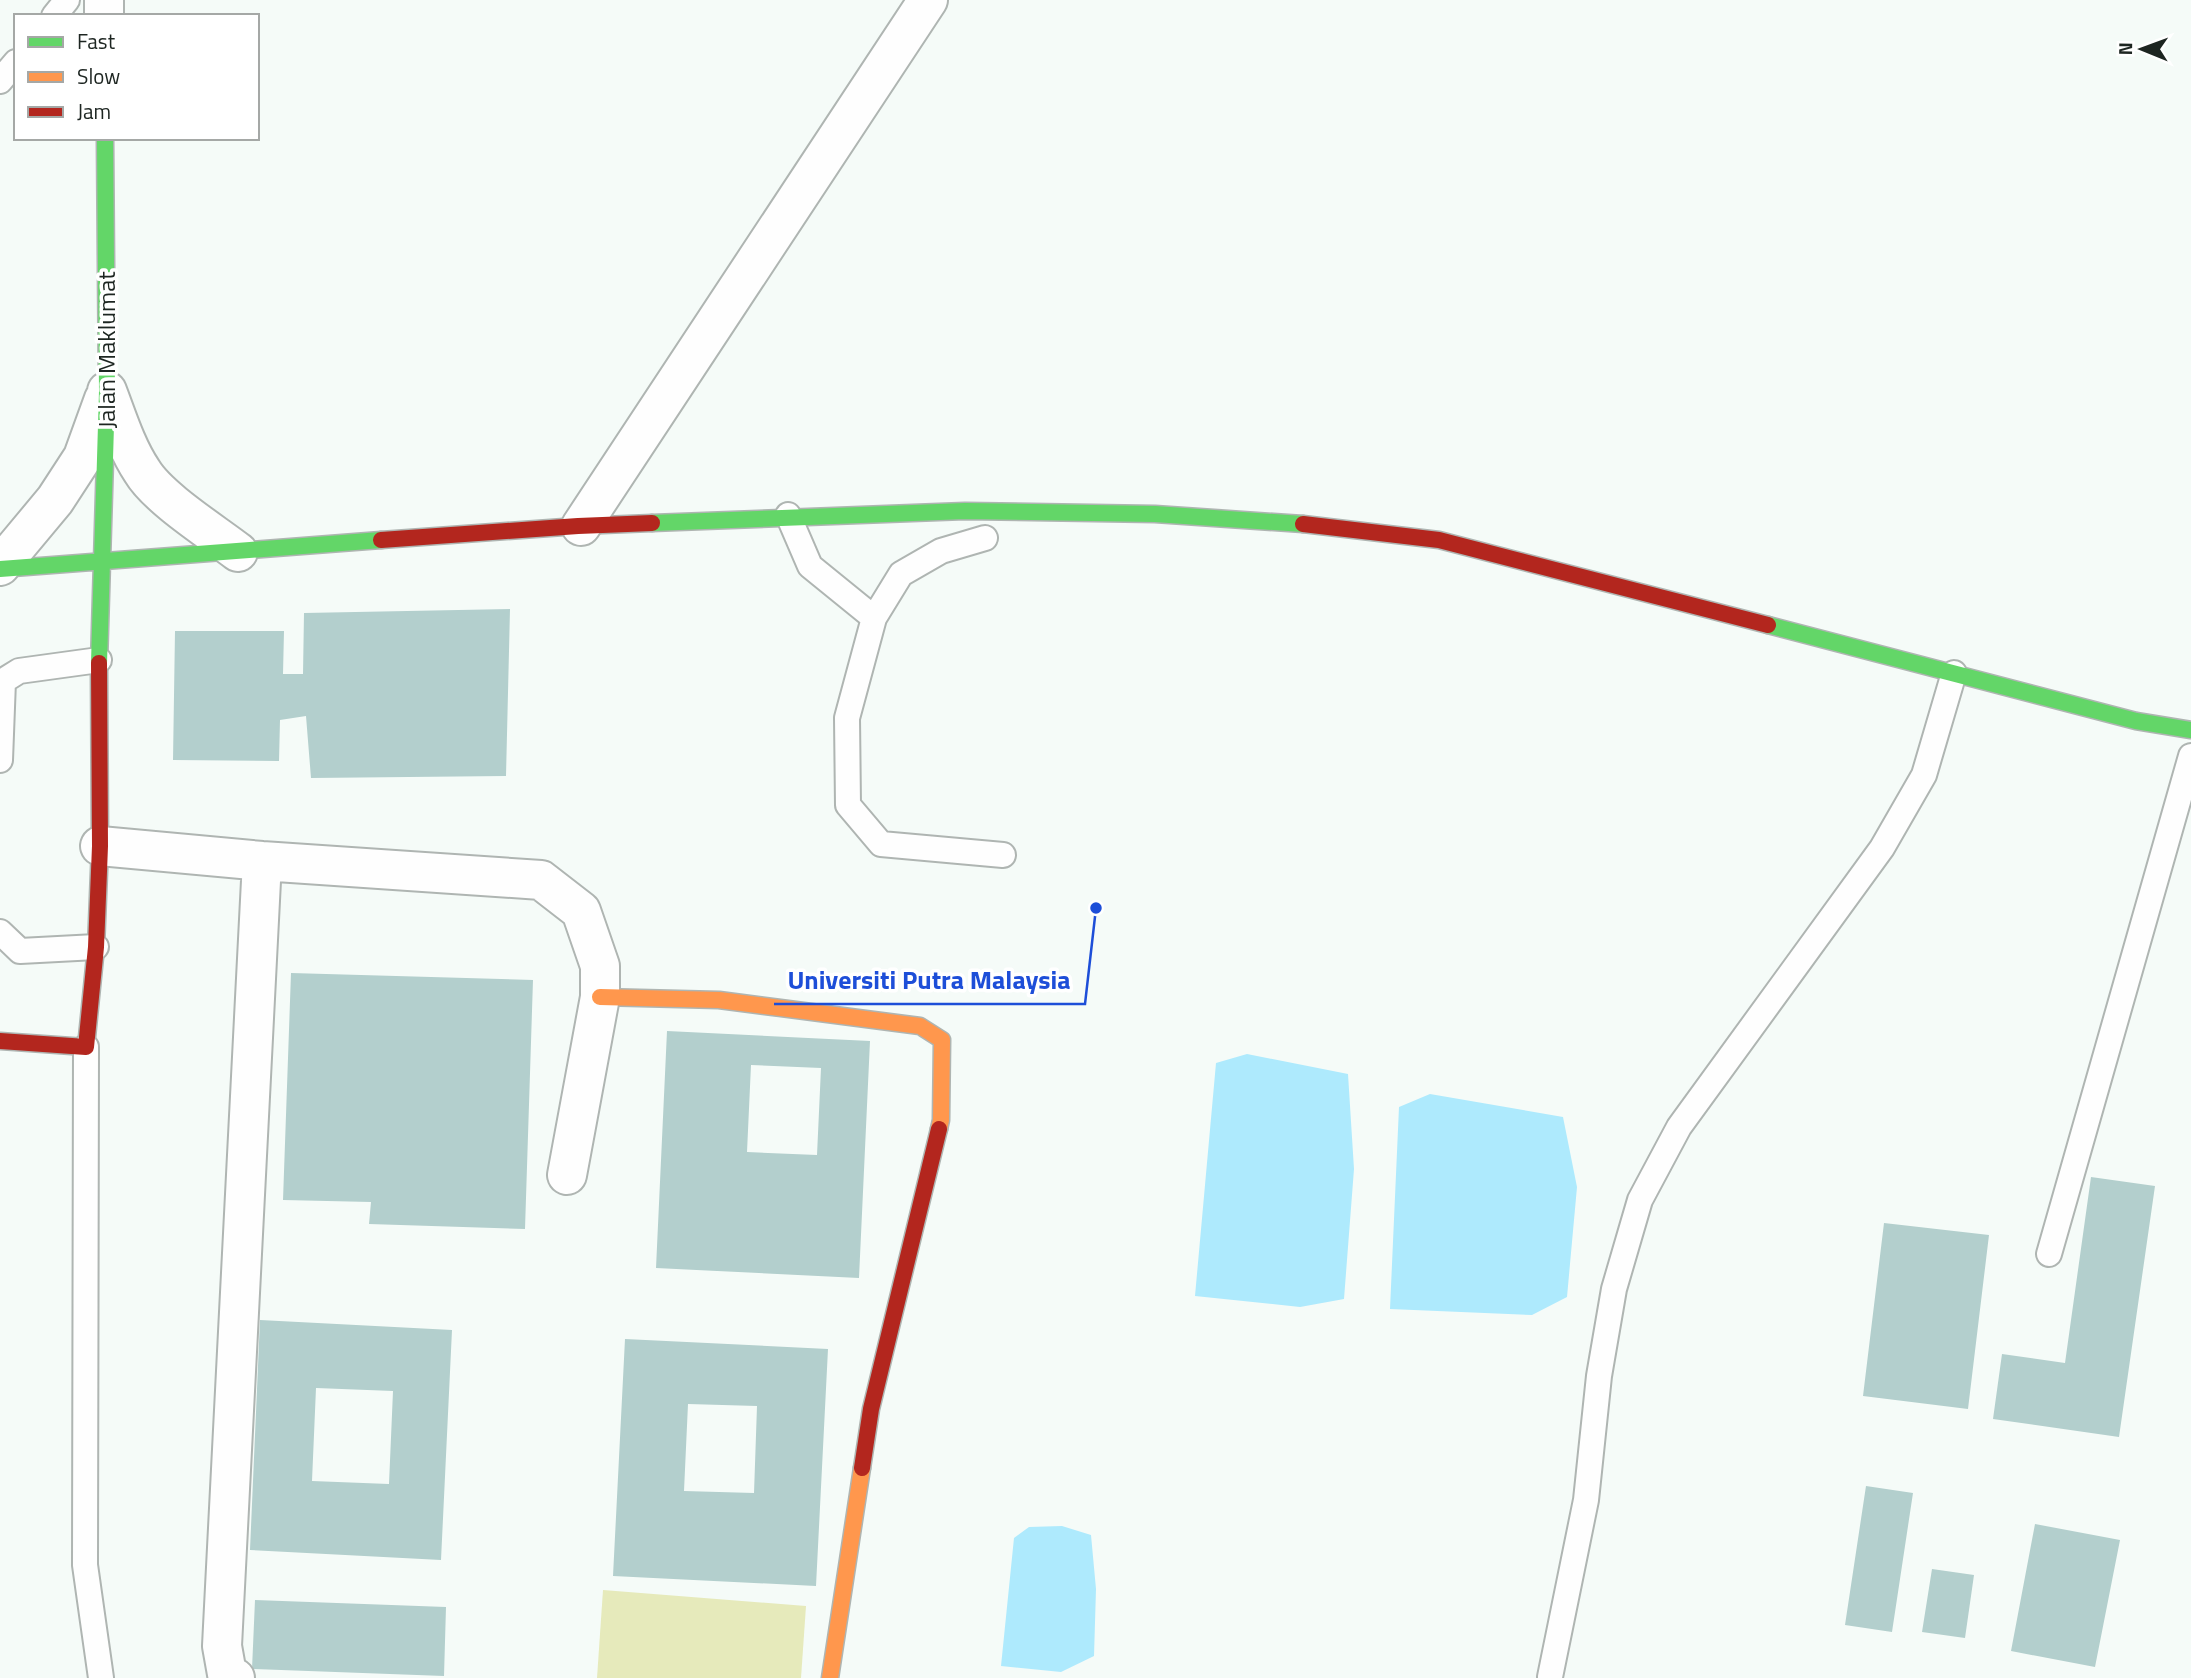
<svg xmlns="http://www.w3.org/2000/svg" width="2191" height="1678" font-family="'Titillium Web',sans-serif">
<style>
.green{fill:#e6eabb}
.water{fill:#aeeafd}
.building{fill:#b3cfcd;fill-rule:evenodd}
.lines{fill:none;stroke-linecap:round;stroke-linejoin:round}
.lane-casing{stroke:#afb5b2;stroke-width:28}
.street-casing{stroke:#afb5b2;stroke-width:42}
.fast-casing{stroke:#afb5b2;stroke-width:19}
.slow-casing{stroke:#afb5b2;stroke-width:19}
.jam-casing{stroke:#afb5b2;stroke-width:19}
.lane{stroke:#fefefe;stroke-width:24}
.street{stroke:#fefefe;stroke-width:38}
.fast{stroke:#63d668;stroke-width:16}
.slow{stroke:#ff974d;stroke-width:16}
.jam{stroke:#b3261e;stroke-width:16}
.labels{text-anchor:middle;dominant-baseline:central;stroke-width:7;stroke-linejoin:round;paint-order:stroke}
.street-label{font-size:24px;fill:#1d2521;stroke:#fff}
.leader{fill:none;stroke:#1d4ed8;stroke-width:2.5}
.callout-dot{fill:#1d4ed8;stroke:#fff;stroke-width:2.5}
.callout-label{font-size:26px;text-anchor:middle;font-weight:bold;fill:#1d4ed8;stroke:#fff;stroke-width:7;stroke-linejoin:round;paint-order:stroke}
</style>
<rect width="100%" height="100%" fill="#f5fbf8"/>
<path class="green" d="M603 1590 806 1606 801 1678H597Z"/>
<path class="water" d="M1247 1054 1348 1074 1354 1169 1344 1299 1300 1307 1195 1296 1216 1063Z
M1430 1094 1563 1117 1577 1187 1567 1297 1532 1315 1390 1309 1399 1107Z
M1062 1526 1091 1535 1096 1589 1094 1656 1061 1672 1001 1666 1014 1538 1029 1527Z"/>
<path class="building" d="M510 609 506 776 311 778 306 716 280 720 279 761 173 760 175 631H284L283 674H303L304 613Z
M291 973 533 980 525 1229 369 1224 371 1202 283 1200Z
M667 1031 870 1041 859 1278 656 1268ZM751 1065 821 1068 817 1155 747 1152Z
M2091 1177 2155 1186 2119 1437 1993 1419 2002 1354 2065 1363Z
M1884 1223 1989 1235 1968 1409 1863 1396Z
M260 1320 452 1330 441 1560 250 1550ZM316 1388 393 1391 389 1484 312 1481Z
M625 1339 828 1349 816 1586 613 1576ZM688 1404 757 1406 754 1493 684 1491Z
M1866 1486 1913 1493 1892 1632 1845 1625Z
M2035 1524 2120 1540 2095 1667 2011 1651Z
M1932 1569 1974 1575 1965 1638 1922 1632Z
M255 1600 446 1607 444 1676 252 1669Z"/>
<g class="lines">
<g class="lane-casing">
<path id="lane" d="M54 16 67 0
M0 81 16 62
M788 515 810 566 874 618 901 574 941 551 985 538
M874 618 847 718 848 805 881 844 1003 855
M0 760 3 681 19 671 99 660
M0 932 20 951 96 947
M86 1047 85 1565 101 1678
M2049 1254 2191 756
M1550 1677 1586 1500 1599 1376 1614 1289 1640 1200 1679 1127 1882 848 1924 775 1954 673"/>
</g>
<g class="street-casing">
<path id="street" d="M104 0V16
M107 391C117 417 126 447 142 471 158 498 212 532 238 552
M581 526 928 0
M0 566 55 500 83 457 104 399
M100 846 262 861 541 880 581 911 600 966V997L567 1175
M235 1678 227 1674 222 1646 262 861"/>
</g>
<g class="fast-casing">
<path id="fast" d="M652 523 965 511 1155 514 1303 524
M0 569 381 540
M1768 625 2136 721 2191 730
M99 663 107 391 105 138"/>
</g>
<g class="slow-casing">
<path id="slow" d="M600 997 719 1000 920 1026 942 1040 941 1120 939 1129
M830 1678 862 1468"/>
</g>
<g class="jam-casing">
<path id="jam" d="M1303 524 1439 540 1768 625
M381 540 578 526 652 523
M0 1041 86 1047 96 947 100 846 99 663
M862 1468 871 1409 939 1129"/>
</g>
<use href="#lane" class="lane"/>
<use href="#street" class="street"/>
<use href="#fast" class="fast"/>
<use href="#slow" class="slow"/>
<use href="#jam" class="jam"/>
</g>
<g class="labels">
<g class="street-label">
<text transform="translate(106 350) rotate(-90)">Jalan Maklumat</text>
</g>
</g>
<path class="leader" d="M1096 908L1085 1004H774"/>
<circle class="callout-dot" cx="1096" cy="908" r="7"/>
<g class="callout-label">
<text x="929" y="989">Universiti Putra Malaysia</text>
</g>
<rect x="14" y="14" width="245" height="126" fill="#ffffff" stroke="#a5a8a6" stroke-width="2"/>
<rect x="28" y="37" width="35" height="10" fill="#63d668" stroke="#a5a8a6" stroke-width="2"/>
<text x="77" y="49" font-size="21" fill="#1d2521">Fast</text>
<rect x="28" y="72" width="35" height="10" fill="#ff974d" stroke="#a5a8a6" stroke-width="2"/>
<text x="77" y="84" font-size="21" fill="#1d2521">Slow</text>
<rect x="28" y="107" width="35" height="10" fill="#b3261e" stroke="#a5a8a6" stroke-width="2"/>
<text x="77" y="119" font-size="21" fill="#1d2521">Jam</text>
<g transform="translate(2142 49) rotate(271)" stroke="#ffffff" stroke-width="5" paint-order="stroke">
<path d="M0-5L12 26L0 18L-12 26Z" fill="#1d2521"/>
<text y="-10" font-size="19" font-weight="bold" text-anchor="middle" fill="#1d2521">N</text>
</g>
</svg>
